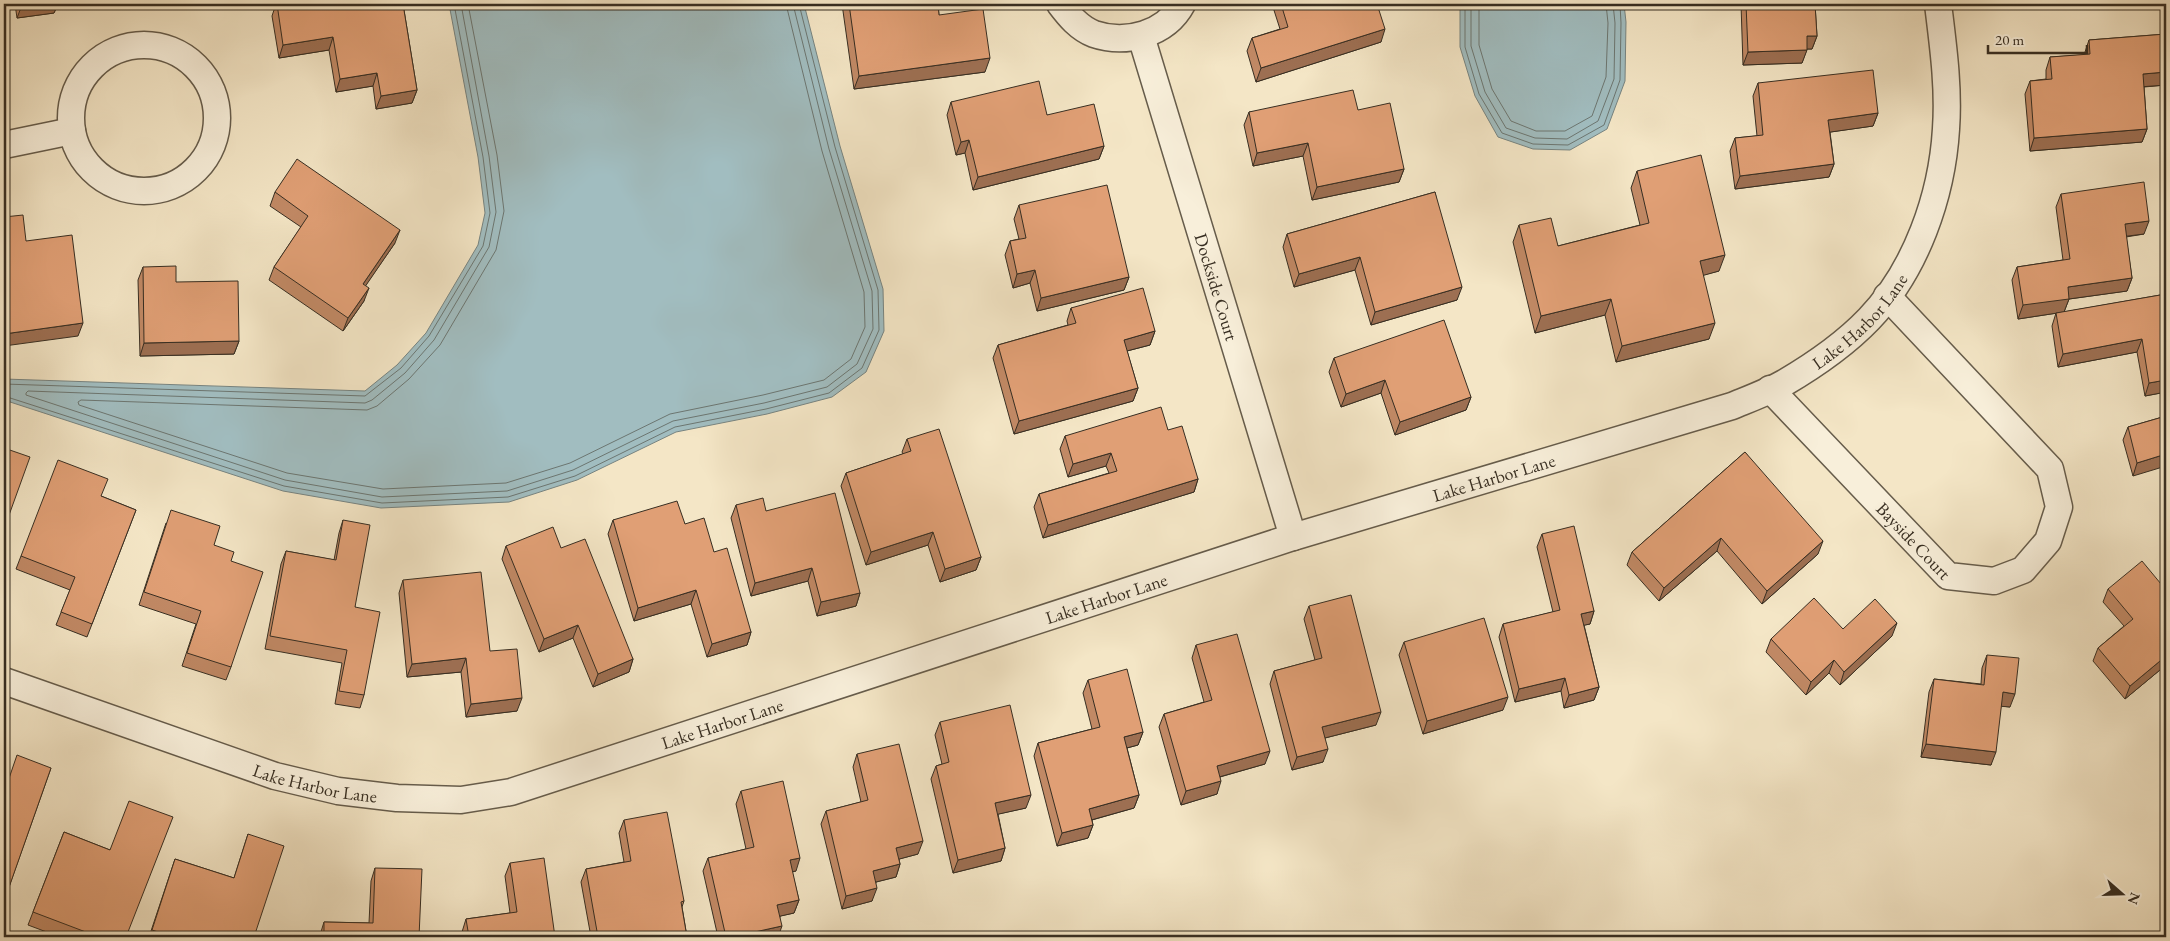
<svg xmlns="http://www.w3.org/2000/svg" width="2170" height="941" font-family="'EB Garamond',serif">
<style>
.water{fill:#a1bdc0;stroke:#778481}
.lines{fill:none;stroke-linecap:round;stroke-linejoin:round}
.shore{stroke:#6c7671;stroke-width:1}
.minor-casing{stroke:#665c4b;stroke-width:29}
.minor{stroke:#f8efda;stroke-width:26}
.wall{fill:#c18965;stroke:#372e22}
.shaded-wall{fill:#9d6f52;stroke:#372e22}
.building{fill:#e09f75;stroke:#372e22}
.labels{text-anchor:middle;dominant-baseline:central;stroke-width:4;stroke-linejoin:round;paint-order:stroke}
.street-label{font-size:18px;fill:#372e22;stroke:#f8efda}
</style>
<rect width="100%" height="100%" fill="#f4e6c6"/>
<filter id="stains"><feTurbulence type="fractalNoise" baseFrequency=".004" numOctaves="4"/><feColorMatrix values="0 0 0 0 .2 0 0 0 0 .09 0 0 0 0 .02 0 0 0 .5 -.17"/></filter>
<radialGradient id="worn" r=".72"><stop offset=".6" stop-color="#630" stop-opacity="0"/><stop offset="1" stop-color="#630" stop-opacity=".3"/></radialGradient>
<path class="water" d="M449 4H804L840 146 883 289 884 331 866 372 832 397 767 414 676 432 577 480 509 502 381 508 283 491 4 400V379L365 391 397 365 426 333 478 245 485 213 478 157Z
M1460 4H1624L1626 22 1625 81 1607 129 1570 150 1533 149 1498 137 1475 96 1460 47Z"/>
<g class="lines">
<path class="shore" d="M461 4 489 156 496 212 489 247 434 340 405 373 372 400 365 403 28 391 26 393V395L285 480 382 497 507 491 573 470 673 421 764 403 827 387 857 364 873 329 872 291 829 149 793 4
M468 4 497 155 504 211 496 250 440 345 409 379 377 406 367 410 81 400 78 402 79 405 287 473 383 489 506 483 570 463 670 414 763 395 824 380 851 359 865 327 864 292 822 151 786 4
M1465 4V47L1479 94 1502 133 1533 144 1568 145 1604 125 1620 80 1621 23 1620 4
M1471 4V46L1485 92 1506 128 1535 138 1567 139 1598 121 1614 79 1615 23 1613 4
M1479 4V45L1492 89 1511 121 1536 131H1565L1592 116 1606 77 1608 23 1606 4
M4 384 365 396 401 368 429 336 483 246 490 213 483 157 454 4
M4 396 284 486 382 503 508 497 575 476 675 427 766 409 829 393 862 368 879 330 878 290 835 147 799 4"/>
<g class="minor-casing">
<g id="minor">
<path d="M1060 4C1069 16 1079 28 1094 34 1126 45 1166 34 1182 4"/>
<path id="s1" d="M1141 36 1293 537"/>
<circle cx="144" cy="118" r="73"/>
<path d="M4 145 72 131"/>
<path id="s2" d="M1770 389 1948 576 1994 581 2023 570 2048 541 2059 507 2050 469 1887 296"/>
<path id="s3" d="M4 681 275 776 338 791 397 798 461 800 511 792 1293 537 1732 406C1749 399 1768 392 1784 383 1813 366 1845 344 1869 319 1916 270 1942 196 1946 129 1949 87 1943 45 1938 4"/>
</g>
</g>
<use href="#minor" class="minor"/>
</g>
<path class="wall" d="M15 4H58L54 13 17 18Z
M276 4H403L417 90 412 103 376 109 373 86 336 92 329 50 279 58 272 16Z
M842 4H938L939 15 985 72 854 89Z
M1272 4H1377L1381 42 1256 82 1247 51 1252 38 1280 29Z
M1741 4H1815L1817 36 1812 49H1807L1802 63 1743 65Z
M2166 34V85L2144 87 2147 129 2142 142 2030 151 2025 94 2030 81 2046 79V70L2050 57 2084 55 2089 40Z
M1758 83 1878 113 1873 126 1830 132 1834 164 1829 177 1735 189 1730 151 1735 138 1757 136 1753 96Z
M951 102 1047 115 1104 146 1099 159 973 190 965 153 956 155 947 115Z
M1358 110 1404 169 1399 182 1312 200 1303 156 1253 166 1244 125 1249 112Z
M1637 171 1719 271 1703 275 1709 339 1616 362 1605 315 1535 333 1513 242 1519 225 1558 246 1640 225 1631 188Z
M275 192 395 243 365 286 364 301 343 331 269 280 274 267 301 227 270 206Z
M1435 192 1457 300 1371 325 1355 270 1294 287 1283 247 1287 234Z
M2061 194 2144 234 2126 237 2132 278 2127 291 2069 299 2064 312 2166 294V392L2145 396 2137 352 2058 367 2052 326 2056 313 2064 312 2018 319 2012 280 2017 267 2063 260 2056 207Z
M1019 205 1129 277 1124 290 1037 311 1030 283 1013 288 1005 255 1010 241 1019 239 1014 219Z
M143 267 176 282 239 341 234 354 140 356 138 280Z
M1071 308 1155 331 1150 345 1127 351 1138 388 1133 401 1014 434 993 358 998 345 1068 325 1067 321Z
M1334 358 1471 397 1466 410 1395 435 1381 393 1341 407 1329 372Z
M2166 416 2133 476 2123 440 2128 427Z
M1168 430 1198 479 1194 492 1043 538 1034 507 1039 494 1109 473 1106 466 1068 477 1060 449 1065 436Z
M907 439 981 557 976 570 940 582 928 545 866 565 841 486 846 473 903 454 902 452Z
M1745 452 1818 554 1762 604 1717 551 1659 601 1627 565 1632 552Z
M101 496 136 510 87 637 56 625 70 590 16 569 21 556Z
M736 505 766 511 860 593 856 606 817 616 808 581 751 596 731 518Z
M343 520 355 607 364 695 360 708 335 704 342 663 265 649 281 564 286 551 334 560 339 533Z
M613 520 685 524 714 552 751 632 747 645 707 657 691 604 634 621 608 534Z
M166 523 214 545 231 667 226 680 182 666 196 624 139 605Z
M1542 534 1594 611 1590 624 1584 625 1599 687 1594 700 1564 708 1561 691 1515 702 1499 637 1503 624 1553 612 1537 547Z
M506 546 561 548 633 659 629 672 593 687 573 638 539 652 502 559Z
M403 580 490 651 517 711 466 717 461 672 407 677 399 593Z
M2108 589 2166 590V665L2125 699 2093 661 2098 648 2124 626 2103 602Z
M1309 606 1376 725 1325 738 1323 762 1292 770 1270 684 1274 671 1315 660 1304 619Z
M1843 629 1892 636 1840 685 1829 673 1806 695 1766 652 1771 639Z
M1404 642 1503 710 1423 734 1399 655Z
M1196 645 1265 764 1220 777 1217 794 1181 805 1159 727 1164 714 1204 702 1192 658Z
M1987 655 2010 707 2001 706 1991 765 1921 757 1929 692 1934 679 1981 684 1982 668Z
M1088 680 1143 732 1138 745 1127 748 1139 795 1134 808 1092 820 1093 825 1088 838 1057 846 1034 756 1038 743 1092 729 1083 693Z
M940 722 1026 808 998 814 1005 848 1001 861 953 873 931 779 936 766 942 764 935 735Z
M857 754 918 854 899 859 900 864 896 877 876 882 872 901 842 909 821 824 826 811 861 802 853 767Z
M51 768 4 901V792Z
M741 791 796 871 792 872 799 900 794 913 780 916 778 937H718L703 871 708 858 746 849 736 804Z
M624 820 684 901 682 907 687 937H591L581 882 586 869 624 862 619 833Z
M64 832 110 850 126 937H60L28 925Z
M248 834 254 937H149L175 859 234 878Z
M510 863 555 937H462V932L466 919 510 913 505 876Z
M375 868 419 937H320V935L324 922 369 923 371 881Z"/>
<path class="shaded-wall" d="M32 4H58L54 13 17 18 22 5Z
M1385 29 1381 42 1256 82 1261 68Z
M1807 36H1817L1812 49H1802Z
M333 37 329 50 279 58 283 45Z
M1807 50 1802 63 1743 65 1748 52Z
M990 58 985 72 854 89 859 76Z
M2166 72V85L2139 87 2143 74Z
M377 73 373 86 336 92 340 79Z
M417 90 412 103 376 109 381 96Z
M1878 113 1873 126 1824 133 1828 120Z
M2147 129 2142 142 2030 151 2034 138Z
M969 140 965 153 956 155 961 142Z
M1308 143 1303 156 1253 166 1257 153Z
M1104 146 1099 159 973 190 978 177Z
M1834 164 1829 177 1735 189 1740 176Z
M1404 169 1399 182 1312 200 1317 187Z
M2149 221 2144 234 2120 237 2125 224Z
M400 230 395 243 358 297 363 284Z
M1725 255 1719 271 1694 278 1700 261Z
M1360 257 1355 270 1294 287 1299 274Z
M1035 270 1030 283 1013 288 1017 274Z
M1129 277 1124 290 1037 311 1041 298Z
M2132 278 2127 291 2069 299 2064 312 2018 319 2023 305 2068 287Z
M1462 287 1457 300 1371 325 1375 312Z
M369 288 364 301 343 331 348 318Z
M1611 299 1605 315 1535 333 1541 316Z
M83 323 78 336 4 346V334Z
M1715 323 1709 339 1616 362 1622 346Z
M1155 331 1150 345 1119 353 1124 340Z
M2142 339 2137 352 2058 367 2063 354Z
M239 341 234 354 140 356 144 343Z
M1385 380 1381 393 1341 407 1346 394Z
M2166 380V392L2145 396 2149 383Z
M1138 388 1133 401 1014 434 1019 421Z
M1471 397 1466 410 1395 435 1400 422Z
M1111 453 1106 466 1068 477 1073 464Z
M2166 454V466L2133 476 2137 463Z
M1198 479 1194 492 1043 538 1048 525Z
M933 532 928 545 866 565 871 552Z
M1721 538 1717 551 1659 601 1664 588Z
M1823 541 1818 554 1762 604 1767 591Z
M981 557 976 570 940 582 945 569Z
M812 568 808 581 751 596 755 583Z
M696 590 691 604 634 621 638 608Z
M860 593 856 606 817 616 821 602Z
M1594 611 1590 624 1576 627 1581 614Z
M1897 623 1892 636 1840 685 1844 672Z
M578 625 573 638 539 652 544 639Z
M751 632 747 645 707 657 712 644Z
M2166 656V665L2125 699 2130 686Z
M466 658 461 672 407 677 412 664Z
M633 659 629 672 593 687 598 674Z
M1834 660 1829 673 1806 695 1811 682Z
M1565 678 1561 691 1515 702 1519 689Z
M1599 687 1594 700 1564 708 1569 695Z
M2003 692 2015 694 2010 707 1998 706Z
M1508 697 1503 710 1423 734 1427 721Z
M522 698 517 711 466 717 471 704Z
M1381 712 1376 725 1317 740 1322 727Z
M1143 732 1138 745 1119 750 1124 737Z
M1926 744 1996 752 1991 765 1921 757Z
M1328 749 1323 762 1292 770 1297 757Z
M1270 751 1265 764 1212 779 1217 766Z
M1221 781 1217 794 1181 805 1186 791Z
M1031 795 1026 808 990 816 995 803Z
M1139 795 1134 808 1084 822 1089 809Z
M1093 825 1088 838 1057 846 1062 833Z
M923 841 918 854 892 861 896 848Z
M1005 848 1001 861 953 873 958 860Z
M800 858 796 871 785 873 790 860Z
M900 864 896 877 868 884 873 871Z
M877 888 872 901 842 909 846 896Z
M799 900 794 913 772 918 777 905Z
M782 926 778 937H732Z"/>
<path class="building" d="M277 4H403L417 90 381 96 377 73 340 79 333 37 283 45Z
M849 4H938L939 15 983 9 990 58 859 76Z
M1281 4H1377L1385 29 1261 68 1252 38 1288 27Z
M1746 4H1815L1817 36H1807V50L1748 52Z
M2166 34V72L2143 74 2147 129 2034 138 2030 81 2052 79 2050 57 2090 54 2089 40Z
M1873 70 1878 113 1828 120 1834 164 1740 176 1735 138 1763 135 1758 83Z
M1039 81 1047 115 1094 104 1104 146 978 177 969 140 961 142 951 102Z
M1353 90 1358 110 1390 103 1404 169 1317 187 1308 143 1257 153 1249 112Z
M1701 155 1725 255 1700 261 1715 323 1622 346 1611 299 1541 316 1519 225 1551 218 1558 246 1649 223 1637 171Z
M297 159 400 230 363 284 369 288 348 318 274 267 308 216 275 192Z
M2144 182 2149 221 2125 224 2132 278 2068 287 2069 299 2023 305 2017 267 2070 259 2061 194Z
M1107 185 1129 277 1041 298 1035 270 1017 274 1010 241 1026 238 1019 205Z
M1435 192 1462 287 1375 312 1360 257 1299 274 1287 234Z
M23 215 26 241 72 235 83 323 4 334V217Z
M176 266V282L238 281 239 341 144 343 143 267Z
M1143 288 1155 331 1124 340 1138 388 1019 421 998 345 1076 323 1071 308Z
M2166 294V380L2149 383 2142 339 2063 354 2056 313Z
M1444 320 1471 397 1400 422 1385 380 1346 394 1334 358Z
M1161 407 1168 430 1182 426 1198 479 1048 525 1039 494 1117 471 1111 453 1073 464 1065 436Z
M2166 416V454L2137 463 2128 427Z
M939 429 981 557 945 569 933 532 871 552 846 473 911 451 907 439Z
M4 448 30 457 4 529Z
M1745 452 1823 541 1767 591 1721 538 1664 588 1632 552Z
M58 460 108 479 101 496 136 510 92 624 61 612 75 577 21 556Z
M835 493 860 593 821 602 812 568 755 583 736 505 763 498 766 511Z
M677 501 685 524 704 518 714 552 727 548 751 632 712 644 696 590 638 608 613 520Z
M171 510 220 526 214 545 234 552 231 561 263 572 231 667 187 653 201 611 144 592Z
M343 520 370 525 355 607 380 612 364 695 339 691 347 650 270 636 286 551 336 560Z
M1574 526 1594 611 1581 614 1599 687 1569 695 1565 678 1519 689 1503 624 1560 610 1542 534Z
M553 527 561 548 585 539 633 659 598 674 578 625 544 639 506 546Z
M2142 561 2166 590V656L2130 686 2098 648 2133 619 2108 589Z
M481 572 490 651 517 649 522 698 471 704 466 658 412 664 403 580Z
M1351 595 1381 712 1322 727 1328 749 1297 757 1274 671 1322 658 1309 606Z
M1814 598 1843 629 1875 599 1897 623 1844 672 1834 660 1811 682 1771 639Z
M1484 618 1508 697 1427 721 1404 642Z
M1237 634 1270 751 1217 766 1221 781 1186 791 1164 714 1212 700 1196 645Z
M1987 655 2019 658 2015 694 2003 692 1996 752 1926 744 1934 679 1984 685Z
M1127 669 1143 732 1124 737 1139 795 1089 809 1093 825 1062 833 1038 743 1100 727 1088 680Z
M1010 705 1031 795 995 803 1005 848 958 860 936 766 949 762 940 722Z
M899 744 923 841 896 848 900 864 873 871 877 888 846 896 826 811 868 800 857 754Z
M17 755 51 768 7 893 4 892V793Z
M783 781 800 858 790 860 799 900 777 905 782 926 732 937H726L708 858 754 847 741 791Z
M129 801 173 817 126 937H99L33 912 64 832 110 850Z
M667 812 684 901 681 902 687 937H598L586 869 631 861 624 820Z
M248 834 284 846 254 937H174L152 930 175 859 234 878Z
M544 858 555 937H469L466 919 517 912 510 863Z
M375 868 422 869 419 937H324V922L373 923Z"/>
<g class="labels">
<g class="street-label">
<text stroke="none"><textPath href="#s1" startOffset="262">Dockside Court</textPath></text>
<text stroke="none"><textPath href="#s3" startOffset="1962">Lake Harbor Lane</textPath></text>
<text stroke="none"><textPath href="#s3" startOffset="1558">Lake Harbor Lane</textPath></text>
<text stroke="none"><textPath href="#s2" startOffset="209">Bayside Court</textPath></text>
<text stroke="none"><textPath href="#s3" startOffset="1152">Lake Harbor Lane</textPath></text>
<text stroke="none"><textPath href="#s3" startOffset="748">Lake Harbor Lane</textPath></text>
<text stroke="none"><textPath href="#s3" startOffset="328">Lake Harbor Lane</textPath></text>
</g>
</g>
<rect width="2170" height="941" fill="none" stroke="#f4e6c6" stroke-width="20"/>
<rect x="5" y="5" width="2160" height="931" fill="none" stroke="#372e22" stroke-width="2.5"/>
<rect x="10" y="10" width="2150" height="921" fill="none" stroke="#372e22"/>
<g transform="translate(2122 894) rotate(110)" stroke="#f8efda" stroke-width="4" paint-order="stroke">
<path d="M0-4L9 19L0 12L-9 19Z" fill="#372e22"/>
<text y="-8" font-size="14" font-weight="bold" text-anchor="middle" fill="#372e22">N</text>
</g>
<path d="M1988 45v8h99v-8" fill="none" stroke="#372e22" stroke-width="2.5"/>
<text x="1995" y="45" font-size="15" fill="#372e22" stroke="#f8efda" stroke-width="4" paint-order="stroke">20 m</text>
<rect width="100%" height="100%" filter="url(#stains)"/>
<rect width="100%" height="100%" fill="url(#worn)"/>
</svg>
